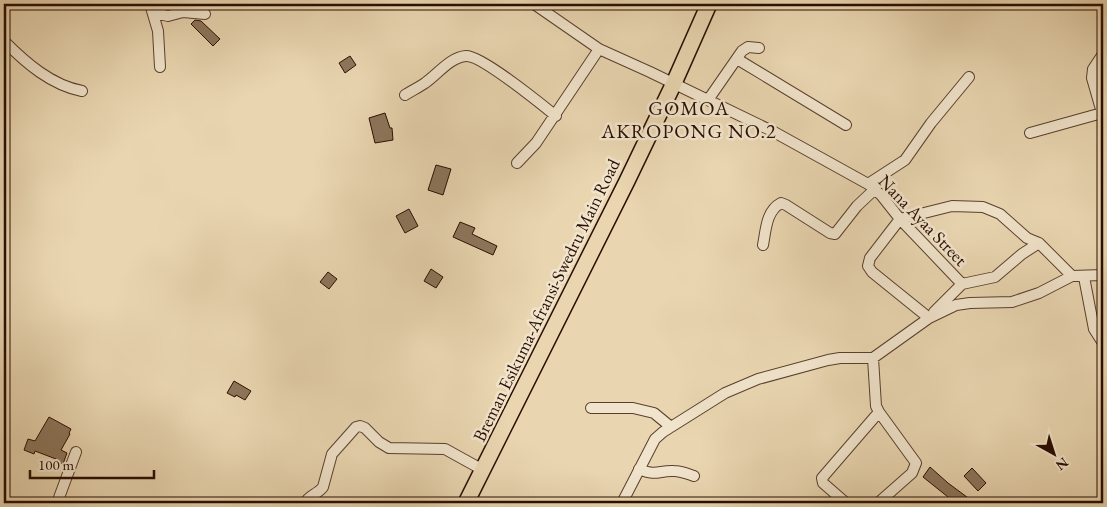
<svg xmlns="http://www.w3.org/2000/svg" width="1107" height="507" font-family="'EB Garamond',serif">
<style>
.building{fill:#8d765c;stroke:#290d00}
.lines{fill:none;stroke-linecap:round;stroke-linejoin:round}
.street-casing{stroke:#593f2c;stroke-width:12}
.primary-casing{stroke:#290d00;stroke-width:18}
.street{stroke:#f1e4cc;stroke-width:10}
.primary{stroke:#e9d6b1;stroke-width:15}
.labels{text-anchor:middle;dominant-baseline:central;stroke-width:5;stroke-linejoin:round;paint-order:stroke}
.street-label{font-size:18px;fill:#290d00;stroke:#f1e4cc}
.quarter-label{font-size:20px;letter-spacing:1px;fill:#290d00;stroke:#f1e4cc}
</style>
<rect width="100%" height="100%" fill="#e9d6b1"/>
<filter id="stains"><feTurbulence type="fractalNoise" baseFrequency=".004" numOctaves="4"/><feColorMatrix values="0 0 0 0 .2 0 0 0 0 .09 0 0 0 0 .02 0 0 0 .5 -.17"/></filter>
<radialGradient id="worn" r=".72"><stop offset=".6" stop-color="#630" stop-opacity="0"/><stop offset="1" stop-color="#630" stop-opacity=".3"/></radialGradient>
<path class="building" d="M195 20 201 21 220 39 213 46 191 24Z
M350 56 356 65 345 73 339 63Z
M385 113 390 128H392L393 140 375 143 369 118Z
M436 165 451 169 443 195 428 190Z
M409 209 418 226 405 233 396 216Z
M460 222 475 228 472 234 497 246 493 255 453 237Z
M431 269 443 277 436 288 424 281Z
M328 272 337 279 329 289 320 282Z
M234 381 251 391 245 400 236 395 235 397 227 393Z
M49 417 71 429 69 433 70 434 61 450 67 453 63 464 55 462 56 459 35 451 34 454 24 450 28 439 35 441Z
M930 467 948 483 975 503H949L946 500 948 497 923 477Z
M972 468 986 483 978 491 964 476Z"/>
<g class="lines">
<g class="street-casing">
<path id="street" d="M150 4 158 31 160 67
M534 4 599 49 650 72 774 132 868 184 881 195 900 219 962 284
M154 13 168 16 183 12 205 14
M4 41C26 63 51 85 82 91
M1103 54 1093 69 1092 78 1103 116
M737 59 846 125
M405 95C411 91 418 88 425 83 437 75 450 57 466 56 481 55 541 104 556 116
M708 100 742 51 748 47 759 48
M1030 133 1102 113
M517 163 536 143 599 49
M868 184 905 160 931 123 969 77
M763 245C766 230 766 211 781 203L786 205 830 233 835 234 857 206 875 189
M1084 277 1094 329 1103 343
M934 312 962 284 995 277 1022 254 1039 243
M929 318 872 272 868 266 870 258 900 219 952 206 983 207 1000 214 1027 238 1039 243 1072 276
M873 358 876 406 879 412 916 463 912 473 878 503
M591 408H633L654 413 671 427
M639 469C657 477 659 470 674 471 681 471 688 474 694 476
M57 503 76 452
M305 503C309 495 318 494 323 487L332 454 356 427 360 426 365 428 379 442 389 448 445 449 483 470
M622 503 655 439 663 432 725 393 758 379 828 360 840 358H873L929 318 956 305 970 303 1012 302 1039 293 1072 276 1103 275
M846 503 823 483 822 478 879 412"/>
</g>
<g class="primary-casing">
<path id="primary" d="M466 503 627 181 674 83 709 4"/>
</g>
<use href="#street" class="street"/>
<use href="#primary" class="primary"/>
</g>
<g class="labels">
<g class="street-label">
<text transform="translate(923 220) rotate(46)">Nana Ayaa Street</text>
<text transform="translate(546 300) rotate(-64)">Breman Esikuma-Afransi-Swedru Main Road</text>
</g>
<g class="quarter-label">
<text x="689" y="108">GOMOA<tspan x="689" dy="23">AKROPONG NO.2</tspan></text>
</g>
</g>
<rect width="1107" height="507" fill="none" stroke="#e9d6b1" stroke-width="20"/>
<rect x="5" y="5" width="1097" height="497" fill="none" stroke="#290d00" stroke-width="2.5"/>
<rect x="10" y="10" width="1087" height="487" fill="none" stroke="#290d00"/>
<g transform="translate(1054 454) rotate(141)" stroke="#f1e4cc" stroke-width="4" paint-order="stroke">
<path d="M0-4L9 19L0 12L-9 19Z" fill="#290d00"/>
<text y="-8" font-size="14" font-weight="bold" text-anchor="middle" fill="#290d00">N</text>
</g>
<path d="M30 470v8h124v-8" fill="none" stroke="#290d00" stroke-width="2.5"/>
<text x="38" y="470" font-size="15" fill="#290d00" stroke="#f1e4cc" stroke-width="4" paint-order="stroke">100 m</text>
<rect width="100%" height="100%" filter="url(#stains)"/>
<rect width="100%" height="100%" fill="url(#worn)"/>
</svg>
